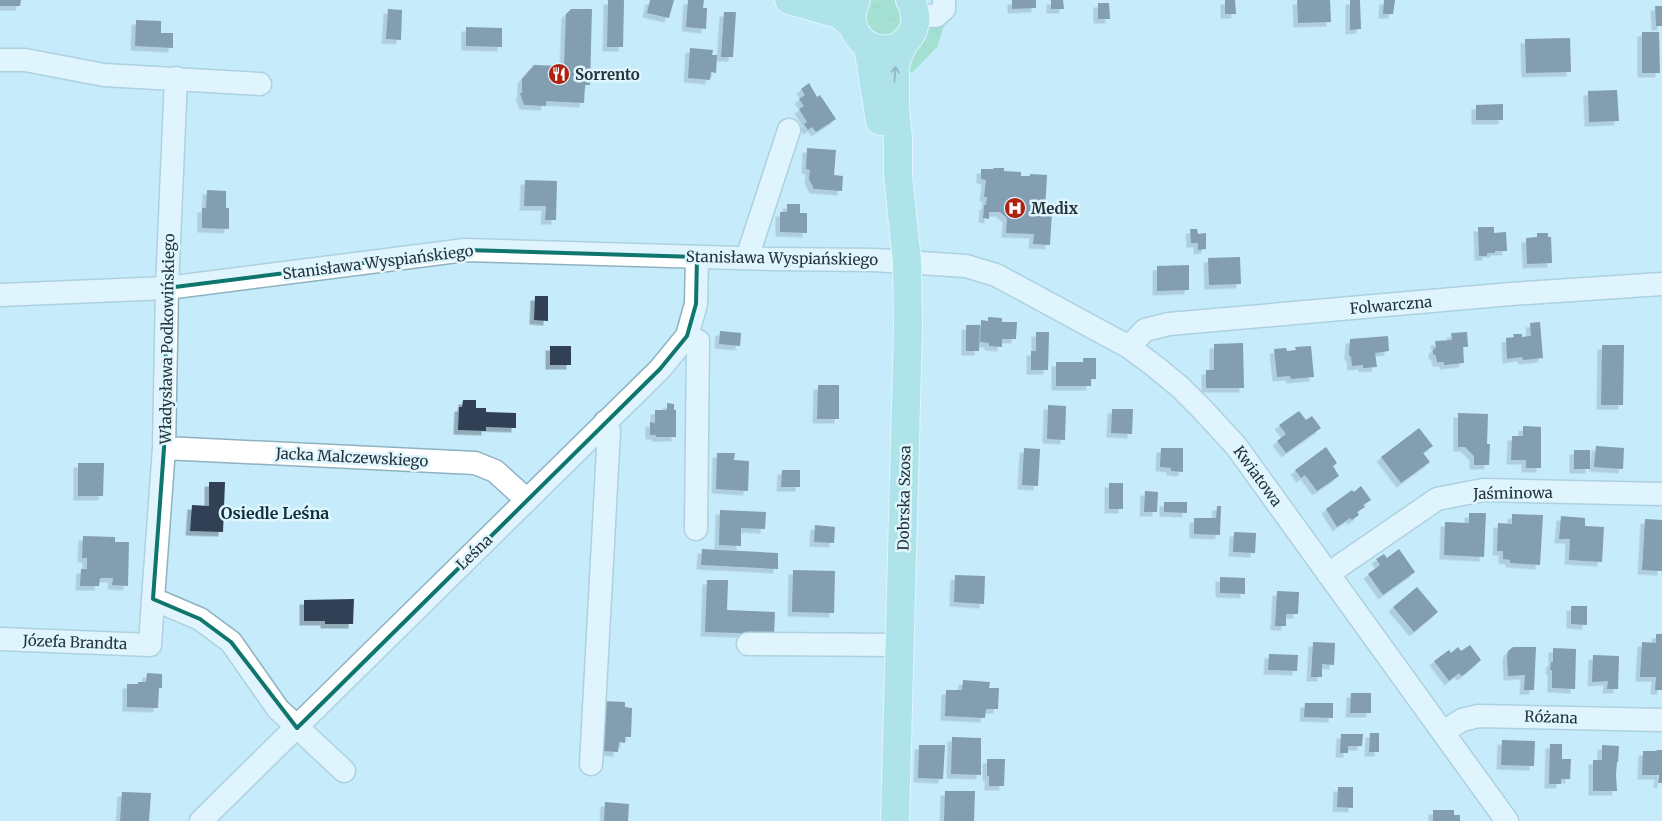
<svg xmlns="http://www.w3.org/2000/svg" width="1662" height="821" font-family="Merriweather,serif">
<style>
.grass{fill:url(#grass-tufts)}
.building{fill:#303f56;filter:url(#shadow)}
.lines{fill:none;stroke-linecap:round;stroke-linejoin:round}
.minor-casing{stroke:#8eb2c0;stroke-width:25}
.major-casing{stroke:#fff;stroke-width:30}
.minor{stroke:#fff;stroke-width:22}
.major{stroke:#93d9d6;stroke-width:28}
.oneway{stroke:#567e80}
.marked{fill:none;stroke:#0f766e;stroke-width:4;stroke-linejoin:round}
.labels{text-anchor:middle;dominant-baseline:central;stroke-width:5;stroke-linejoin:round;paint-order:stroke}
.poi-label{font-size:15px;font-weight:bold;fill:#25343a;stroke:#dff6ff;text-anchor:start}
.street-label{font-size:15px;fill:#25343a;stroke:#dff6ff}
.neighbourhood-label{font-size:16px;font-weight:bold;fill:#0f313d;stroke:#dff6ff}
</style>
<defs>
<pattern id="grass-tufts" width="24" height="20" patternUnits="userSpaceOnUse" patternTransform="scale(1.25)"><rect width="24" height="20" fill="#7bd5a3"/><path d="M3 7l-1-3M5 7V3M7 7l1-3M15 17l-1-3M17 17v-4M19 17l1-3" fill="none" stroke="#6ab78d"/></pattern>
<filter id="shadow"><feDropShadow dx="-4.5" dy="4.5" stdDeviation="0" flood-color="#0004"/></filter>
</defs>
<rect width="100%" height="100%" fill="#c6ebfb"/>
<path class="grass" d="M869 0H896L899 2 903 26 891 38 866 32 863 8Z
M945 23 937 47 913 72 905 73 902 65 927 28 942 25Z"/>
<path class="building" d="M0 0H21L20 6H0Z
M608 0H624L623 47H607Z
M650 0H674L669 18 647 13Z
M688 0H704L703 8H707L706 29 686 27Z
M1012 0H1036V8L1012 9Z
M1051 0H1063L1064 9H1051Z
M1225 0H1235L1236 14H1225Z
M1297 0H1330L1331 22 1298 23Z
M1350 0H1360L1361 29 1350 30Z
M1384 0H1395L1393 14H1383Z
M1098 3H1109L1110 19H1098Z
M1655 6H1662V26H1656Z
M388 9 402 10 401 40 386 39Z
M571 9H592L590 85H585L584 103 546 101V106L524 105 520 93H522V79L534 65 564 66 566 14Z
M724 12H736L733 57H721Z
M136 20 161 21V33H173V48L135 46Z
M466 27 502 28V47L466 46Z
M1642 32H1659L1660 73H1642Z
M1570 38 1571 72 1526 73 1525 39Z
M690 48 713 50 712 55H717L716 73 711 72 710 80 688 78Z
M809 83 817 97 820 95 836 119 816 132 812 127 808 130 804 124 807 122 799 109 804 106 799 99 805 95 801 89Z
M1617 90 1619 121 1589 122 1588 91Z
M1503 104V120H1476V105Z
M807 148 836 150 834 175 843 176 842 191 814 189 809 179 810 170 806 169Z
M994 168H1004V171L1021 172V176H1030V174L1047 175 1045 211 1052 212 1050 245 1033 244 1034 234 1006 233 1007 218 1000 212H989V219L983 218 984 205H986L987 197H984L986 180 981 179V169H993Z
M525 180 557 181 556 220H545L546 206H524Z
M207 190 226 191V208H229V229L202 228V208H206Z
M787 204H800V213H807V233L780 232V212H787Z
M1478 227H1494V233L1506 232 1507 251H1495V253H1487V256H1479Z
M1190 229H1197L1198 234 1206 233V249L1198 250V243H1191Z
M1537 233H1548V237H1551L1552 263 1527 264 1526 238 1537 237Z
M1240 257 1241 284 1209 285 1208 258Z
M1189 265V290L1157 291V266Z
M535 296H548V321L534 320Z
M988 317 1002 318V322H1017L1016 339H1002V347L989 346V343L980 342 981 320 988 321Z
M1540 322 1543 358 1523 360 1522 357 1507 359 1506 338 1514 337 1513 334H1522V337L1531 336 1530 323Z
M966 325H980L979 351H966Z
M720 331 741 333 740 346 719 344Z
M1036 332H1049L1048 370H1031V351H1036Z
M1467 332 1468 347H1463L1464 363 1444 365V362H1437L1436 356 1433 354V350L1436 347 1435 341 1452 340 1451 333Z
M1388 336 1389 351 1375 353 1377 367 1363 368V365L1352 366 1351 357 1349 355 1350 339Z
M1243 343 1244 388H1206V370H1214V344Z
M1602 345H1624L1623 405H1601Z
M550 346H571V365H550Z
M1311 346 1314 377 1291 379 1290 376 1277 377 1274 349 1286 348 1287 351 1296 350 1295 347Z
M1083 358H1096V379H1091V386H1056V362H1083Z
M818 385H839V419H817Z
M463 400H476V408H486V412L516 413V428L486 427V431L458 430 459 407H462Z
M667 403 674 404V410H676V437H656V435H650V422L655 423V410H667Z
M1048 405 1066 406 1065 440 1047 439Z
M1112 409H1133L1132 434 1111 433Z
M1299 411 1306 420 1312 416 1321 428 1286 453 1277 441 1286 434 1279 425Z
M1458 413 1488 414 1487 444H1490L1489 465H1474V456L1465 447H1458Z
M1523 426 1541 427V468H1526V460H1511L1512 436H1523Z
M1419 428 1433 446 1423 453 1430 462 1401 483 1381 457Z
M1596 446 1624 448 1623 469 1594 467Z
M1326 447 1337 463 1333 466 1339 476 1317 491 1305 475 1301 478 1295 470Z
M1024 448 1040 449 1038 486 1022 485Z
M1161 448H1183V472L1171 471V468L1160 467Z
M1574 450H1590V469H1574Z
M717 453H735L734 460 749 461 748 491 716 489Z
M78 463H104L103 496H78Z
M782 470H800V487H781Z
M209 482H225L223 532 190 531 192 505 209 506Z
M1109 483H1123V509H1109Z
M1361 486 1371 500 1363 505 1365 507 1357 512 1359 515 1352 520 1350 518 1337 527 1326 509 1352 490 1354 492Z
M1145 491 1158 492 1157 512H1144Z
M1164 502H1187V513L1164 512Z
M1217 506H1221L1220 535 1194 534V518H1216Z
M720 510 766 512 765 529 741 528V546L719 545Z
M1469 513H1486L1484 557 1444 555 1445 522 1469 523Z
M1512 514 1543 515 1540 565 1510 563V560L1503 559V551H1497L1498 523 1512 524Z
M1561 516 1585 518V526L1604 527 1602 562 1569 560 1570 539H1559Z
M1645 519 1662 520V571L1642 570Z
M815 525 835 527 834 543 814 542Z
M1234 532 1256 533 1255 553 1233 552Z
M83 536 115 537V542H129L128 586 112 585 113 578H100L99 586H80L81 569H87V558H82Z
M702 549 778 553V569L701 565Z
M1399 549 1415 572 1383 595 1368 574 1380 565 1376 559 1384 554 1387 558Z
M793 570 835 571 834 613 792 612Z
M955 575 985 576 984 604 954 602Z
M1220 577 1245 578V594L1220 593Z
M707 580H728L727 610 775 612 774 634 705 632Z
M1417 587 1438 612 1414 632 1393 607Z
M1277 591 1299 592 1298 614H1286V626H1275Z
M354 599 353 624H325V621H304V600Z
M1571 606H1587V625L1571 624Z
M1656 634H1662V690H1655L1656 677H1640L1642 642 1656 643Z
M1313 642 1335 643 1334 665 1322 664V677H1311Z
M1470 645 1481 660 1465 674 1461 676 1459 673 1449 681 1434 661 1449 650 1451 653 1458 647 1461 651Z
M1513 647H1536L1534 690H1524L1525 675 1508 676 1507 657 1508 651Z
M1553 648 1576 649 1575 689 1552 688V670H1550L1551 662H1553Z
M1269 654 1298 655 1297 671 1268 670Z
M1593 655 1619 656 1618 689H1607L1608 681 1592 682Z
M147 673 162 674V688H159L158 708 127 707V684H138V682H146Z
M963 680 990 682 989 688H999L998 709H986L985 718 945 716 946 690H962Z
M1351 693H1371V713H1350Z
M602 701 625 702V707L632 708 631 737H625V743L619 742 618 752 601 751Z
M1305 703H1333V718L1304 717Z
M1370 733H1379V752H1369Z
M1341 734H1363L1362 746H1348V753H1340Z
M952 737 981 738V775L951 774Z
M1502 740 1535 741 1534 766 1501 765Z
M1550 744H1562V759H1571L1570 779H1561V784H1549Z
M919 745H945L943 779 918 778Z
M1602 745 1619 746 1618 762H1617L1616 774 1617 791H1593V760H1602Z
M1657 750H1662V783H1658L1659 775H1642L1643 751H1656Z
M987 759H1005L1004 786H989V776H987Z
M1338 787H1353V808L1337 807Z
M945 791H975L974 821H944Z
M122 792 151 793 149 821H120Z
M605 802 629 804 628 821H604Z
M1433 810H1454V815H1460V821H1433Z"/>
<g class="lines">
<g class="minor-casing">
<path id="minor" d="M915 15 936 16 944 9V0
M0 60H25L104 75 260 84
M176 78 167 288 164 448 153 599 200 619 231 642 278 709 344 771
M747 258 789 130
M0 295 167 288 465 250 771 259 874 260 966 266 996 275 1129 347 1157 368 1180 387 1202 409 1236 446 1507 821
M687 336 698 341 696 529
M1129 347 1145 330 1169 324 1511 294 1662 284
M164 448 475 463 495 471 527 500
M1328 574 1437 499 1483 490 1662 494
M0 639 150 645 153 599
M748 644 900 645
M1443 732 1462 720 1478 716 1662 720
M591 764 609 431 605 422
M201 821 660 369 687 336 696 304 697 257"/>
</g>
<g class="major-casing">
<path id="major" d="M789 0 839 14 852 25
M856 0C835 43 896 70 913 30 917 20 915 9 910 0
M868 46 880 121
M895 821 908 328 907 261 898 175V140L895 107V67L897 58 904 42"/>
</g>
<use href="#minor" class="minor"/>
<use href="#major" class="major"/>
</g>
<defs><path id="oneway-shaft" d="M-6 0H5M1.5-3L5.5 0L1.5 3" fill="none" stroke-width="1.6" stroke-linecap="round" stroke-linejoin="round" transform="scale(1.25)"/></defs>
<use class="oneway" href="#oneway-shaft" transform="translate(895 74) rotate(-86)"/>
<path d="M0 0H1662V821H0ZM465 250 697 257 696 304 687 336 660 369 297 728 231 642 200 619 153 599 164 448 167 288Z" fill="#c6ebfb" fill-opacity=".55" fill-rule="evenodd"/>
<path class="marked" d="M465 250 697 257 696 304 687 336 660 369 297 728 231 642 200 619 153 599 164 448 167 288Z"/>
<defs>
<g id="restaurant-disc" transform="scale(1.125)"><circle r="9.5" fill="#af2111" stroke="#dff6ff"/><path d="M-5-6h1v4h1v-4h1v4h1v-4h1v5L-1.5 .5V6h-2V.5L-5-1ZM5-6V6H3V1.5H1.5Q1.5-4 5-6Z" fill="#fff"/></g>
<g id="hospital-disc" transform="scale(1.125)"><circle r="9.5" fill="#af2111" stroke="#dff6ff"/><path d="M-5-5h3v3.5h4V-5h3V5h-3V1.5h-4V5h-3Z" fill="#fff"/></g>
</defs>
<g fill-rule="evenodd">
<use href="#restaurant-disc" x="559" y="74"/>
<use href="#hospital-disc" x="1015" y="208"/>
</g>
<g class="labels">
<g class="poi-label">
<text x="575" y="74">Sorrento</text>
<text x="1031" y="208">Medix</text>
</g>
<g class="street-label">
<text transform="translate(782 258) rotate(1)">Stanisława Wyspiańskiego</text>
<text transform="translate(378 262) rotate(-7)">Stanisława Wyspiańskiego</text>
<text transform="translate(1391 305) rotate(-5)">Folwarczna</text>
<text transform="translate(167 339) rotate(-89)">Władysława Podkowińskiego</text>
<text transform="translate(352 457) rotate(3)">Jacka Malczewskiego</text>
<text transform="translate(1258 476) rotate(54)">Kwiatowa</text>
<text transform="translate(1513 493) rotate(-1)">Jaśminowa</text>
<text transform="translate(904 498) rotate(-89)">Dobrska Szosa</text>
<text transform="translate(474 552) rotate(-44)">Leśna</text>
<text transform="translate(75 642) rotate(2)">Józefa Brandta</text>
<text transform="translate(1551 717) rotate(2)">Różana</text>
</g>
<g class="neighbourhood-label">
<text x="275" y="513">Osiedle Leśna</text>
</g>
</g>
</svg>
